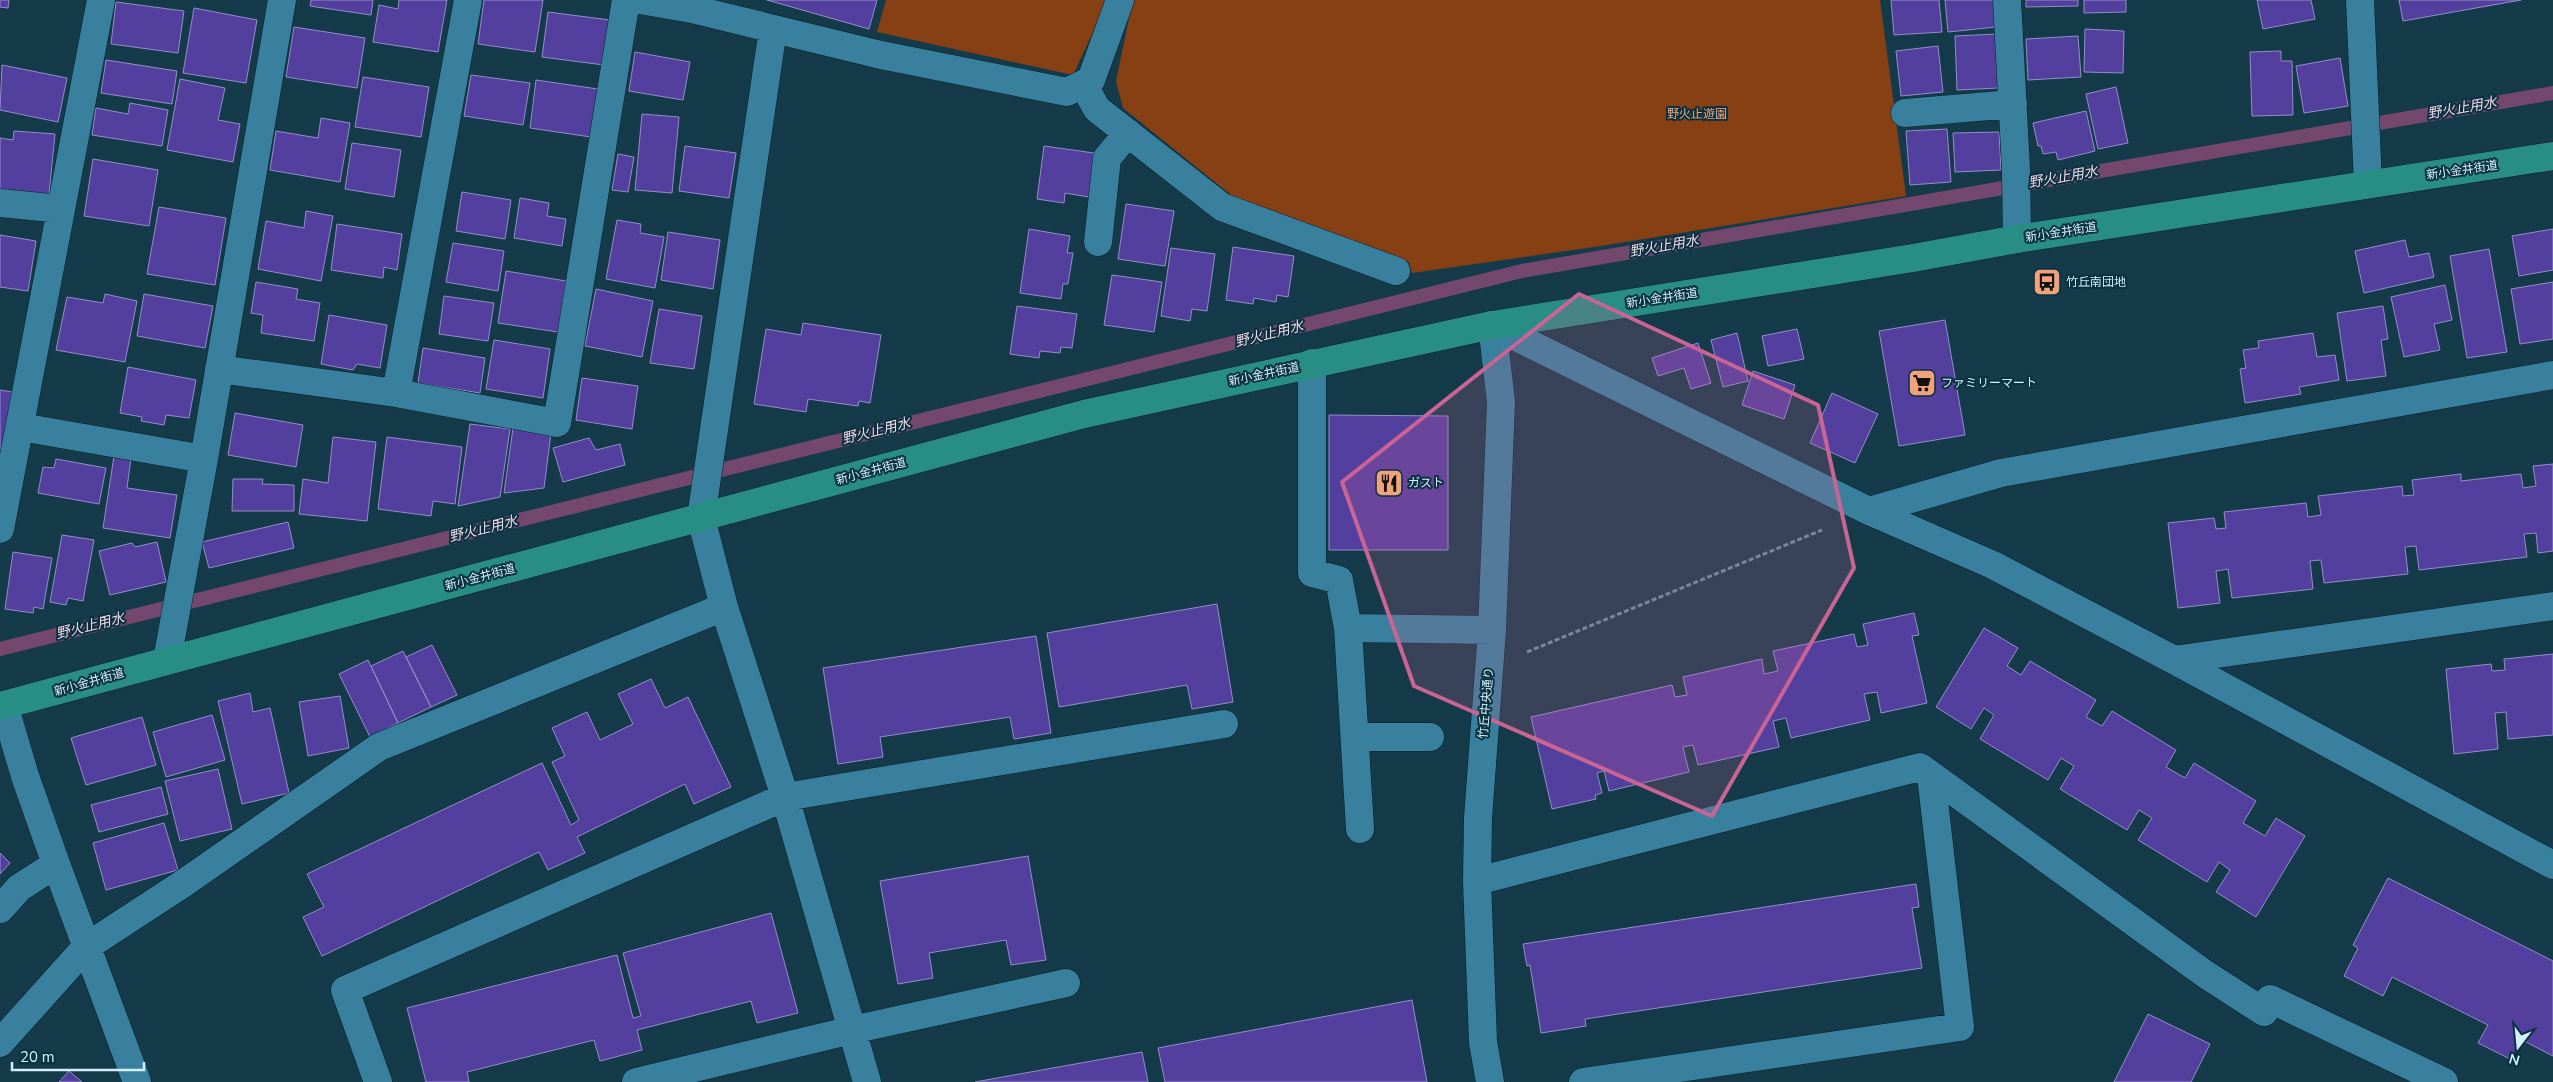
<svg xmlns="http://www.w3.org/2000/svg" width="2553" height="1082" font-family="'Nunito Sans','Noto Sans JP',sans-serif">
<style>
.green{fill:#874013}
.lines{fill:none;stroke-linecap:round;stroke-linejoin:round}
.stream{stroke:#74486e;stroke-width:14}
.building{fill:#523f9e;stroke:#938ec8}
.minor-casing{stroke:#0a212a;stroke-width:29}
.major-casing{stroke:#0a212a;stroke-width:29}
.path{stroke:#6c8d9c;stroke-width:3;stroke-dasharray:5 2.5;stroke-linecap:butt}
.minor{stroke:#38809d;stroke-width:28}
.major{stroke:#288d84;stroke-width:28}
.marked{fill:#c96494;fill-opacity:0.2;stroke:#c96494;stroke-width:4;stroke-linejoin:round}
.labels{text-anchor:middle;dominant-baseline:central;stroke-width:4;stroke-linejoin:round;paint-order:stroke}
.park-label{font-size:12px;fill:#f7a981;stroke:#093140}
.street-label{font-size:12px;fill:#d5f0fd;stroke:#093140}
.poi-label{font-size:12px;fill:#d5f0fd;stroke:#093140;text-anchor:start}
.water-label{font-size:14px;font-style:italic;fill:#f4d7e5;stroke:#093140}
</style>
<rect width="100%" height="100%" fill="#153b4b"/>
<path class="green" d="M886 0H1108L1073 75 877 32Z
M1133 0H1880L1906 196 1601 246 1412 273 1409 262 1231 195 1123 108 1116 81Z"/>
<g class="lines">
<path class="stream" d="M0 649 1522 271 2553 93"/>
</g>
<path class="building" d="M0 0H9L8 8 0 7Z
M311 0H373L371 15 310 6Z
M399 0H447L438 52 373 42 379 5 398 9Z
M484 0H543L535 52 478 44Z
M767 0H877L869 29Z
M1891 0H1939L1942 32 1894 35Z
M1945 0H1994L1996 27 1948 32Z
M2026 0H2078V6L2026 7Z
M2084 0H2126V12L2084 13Z
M2257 0H2311L2315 19 2263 29Z
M2399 0H2521L2403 21Z
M116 2 184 11 178 53 111 44Z
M194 8 257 20 246 83 183 73Z
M548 12 610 20 604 65 542 57Z
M294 27 365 38 357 88 286 77Z
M2085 29 2124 31 2123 73 2084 72Z
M1996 34 1998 88 1957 90 1955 36Z
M2078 36 2081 77 2028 80 2026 39Z
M1938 46 1943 92 1901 96 1896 51Z
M2281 51V61H2292L2293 115 2252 116 2250 52Z
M635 52 690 62 683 100 629 91Z
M2340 58 2348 106 2304 113 2296 66Z
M106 60 177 71 172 104 101 93Z
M2 65 67 78 58 122 0 110Z
M471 75 530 83 523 125 464 116Z
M363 77 429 87 421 137 355 127Z
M180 79 225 88 218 120 240 124 233 162 167 150Z
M536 80 598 89 591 137 530 128Z
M2116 87 2128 143 2098 149 2086 94Z
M130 103 168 110 162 146 92 135 96 108 128 114Z
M2086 111 2095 151 2058 160 2056 152 2043 154 2041 146H2038L2033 123Z
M642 114 679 117 672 193 635 190Z
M321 118 350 123 340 182 270 170 276 131 318 138Z
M1947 129 1951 182 1910 185 1906 131Z
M14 131 55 134 49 194 0 190V138L13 140Z
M1999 132 2001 170 1955 172 1953 133Z
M352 143 401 150 394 197 345 189Z
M685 146 736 153 729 198 679 191Z
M1044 146 1094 153 1089 197 1065 193 1064 203 1037 199Z
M618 154 634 157 628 192 612 190Z
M93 159 158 170 149 226 84 216Z
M462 192 511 200 505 239 456 231Z
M520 198 549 203 547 216 566 219 562 246 514 238Z
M1126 204 1174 211 1165 266 1118 259Z
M159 207 226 218 215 285 147 274Z
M306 211 333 216 321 281 258 269 266 221 304 228Z
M617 220 641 224 640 233 664 237 655 288 606 279Z
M337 224 402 234 397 270 384 267 383 278 331 270Z
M1029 229 1070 236 1067 253H1073L1068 284H1063L1061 299 1020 293Z
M2553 229V270L2519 276 2512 236Z
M668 232 720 240 713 289 661 280Z
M0 235 36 241 28 291 0 287Z
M2405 240 2409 257 2429 253 2434 277 2364 293 2355 251Z
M453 243 504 251 498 291 446 282Z
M1233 247 1294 256 1288 297 1277 295 1276 302 1254 298 1253 304 1226 300Z
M1171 248 1215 254 1207 311 1192 309 1190 321 1161 316Z
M2489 249 2507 352 2467 358 2450 256Z
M506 271 566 281 558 332 498 323Z
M1112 275 1162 282 1154 332 1104 325Z
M256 282 298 289 296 299 320 303 314 341 261 333 263 315 251 313Z
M2553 282V339L2520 344 2511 289Z
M2445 285 2452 320 2434 324 2440 350 2404 357 2391 297Z
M596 289 653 301 642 357 585 346Z
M105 294 137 301 125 362 56 350 67 297 103 303Z
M144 294 213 306 205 348 137 336Z
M444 296 494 303 488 341 439 334Z
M1017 306 1077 314 1072 348 1061 347 1060 353 1040 351 1039 358 1010 354Z
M2383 306 2388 339 2381 340 2386 376 2347 381 2337 313Z
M659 309 702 316 694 369 650 363Z
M329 315 387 325 380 368 357 364 353 370 321 364Z
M1945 320 1965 435 1899 446 1879 331Z
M803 323 881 335 870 403 859 401 858 406 808 399 806 412 754 404 766 329 801 335Z
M1797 329 1804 359 1768 366 1762 336Z
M1737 333 1748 381 1723 387 1711 340Z
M2313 333 2317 357 2335 355 2339 380 2299 387 2301 394 2245 403 2240 369 2246 368 2243 350 2259 348 2258 341Z
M494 340 550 349 543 398 486 389Z
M1698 343 1711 383 1691 389 1684 368 1658 376 1652 358Z
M423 348 485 358 480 393 418 383Z
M128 367 196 380 189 418 166 415 164 425 141 421 142 417 120 413Z
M1753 371 1795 385 1784 419 1742 405Z
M582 378 638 386 632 429 576 420Z
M0 390 12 392 1 460H0Z
M1832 393 1878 414 1855 463 1810 443Z
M235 413 303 425 296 467 228 455Z
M1329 415 1448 416V550H1329Z
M470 424 510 429 500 497 458 506Z
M513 428 551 433 544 488 504 493Z
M333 437 376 442 367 521 299 514 303 479 328 483Z
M387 437 462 447 455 504 433 501 431 516 378 509Z
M589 438 596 450 620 444 625 465 563 482 553 448Z
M114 456 131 458 127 488 177 495 170 538 103 528Z
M56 459 106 468 99 504 38 493 43 467 54 468Z
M2553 464V551L2538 553 2536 533 2524 534 2527 557 2419 570 2416 546 2405 547 2408 574 2324 583 2321 560 2310 561 2313 589 2232 598 2228 569 2216 571 2220 603 2178 608 2168 523 2214 518 2216 529 2226 528 2224 512 2306 503 2308 517 2321 515 2318 496 2402 486 2403 496 2414 495 2412 480 2461 474V481L2521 474 2523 488 2536 486 2533 466Z
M233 479H263L262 484 294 485V511H232Z
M288 522 294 548 209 568 202 542Z
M62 535 94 540 83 601 68 598 66 605 50 602Z
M157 542 166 582 110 595 99 551 132 543 135 547Z
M13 552 52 558 43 609 34 607 33 613 5 609Z
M1217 604 1233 702 1192 709 1187 685 1059 707 1047 633Z
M1914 613 1919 635 1912 636 1927 703 1881 713 1877 692 1864 694 1870 720 1791 738 1786 718 1773 721 1779 747 1698 765 1693 745 1683 747 1689 772 1609 791 1604 771 1597 773 1602 793 1595 795 1596 799 1552 809 1531 717 1672 685 1675 697 1687 695 1683 677 1762 659 1764 674 1778 671 1773 651 1854 634 1857 647 1868 645 1863 624Z
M1984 628 2018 648 2007 666 2021 675 2030 661 2096 700 2086 717 2102 726 2112 711 2176 750 2166 767 2185 778 2194 763 2256 801 2243 823 2265 836 2276 818 2305 836 2256 917 2216 892 2230 870 2219 862 2207 882 2138 840 2152 818 2139 810 2127 830 2060 789 2074 766 2061 758 2048 780 1980 739 1994 715 1984 708 1971 729 1936 707Z
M1036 636 1051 733 1014 739 1010 717 880 737 883 757 838 764 823 668Z
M432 645 457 695 431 707 406 657Z
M403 651 431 707 398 723 371 666Z
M2553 654V735L2508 739 2506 712 2495 713 2498 749 2454 754 2446 669 2491 664 2492 671 2505 670 2504 659Z
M368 660 398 723 370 737 339 674Z
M651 679 665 708 688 697 731 787 694 804 685 784 577 837 585 853 548 870 539 852 322 956 303 917 324 907 307 874 542 763 571 825 579 820 552 762 565 756 552 728 587 712 600 740 633 724 618 694Z
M250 693 253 712 270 708 289 793 242 804 218 701Z
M340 696 349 748 308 756 299 702Z
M212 715 225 760 166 777 153 732Z
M142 717 156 765 86 785 71 738Z
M218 769 232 829 180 841 165 781Z
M161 787 168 814 99 832 91 805Z
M164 823 178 870 106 890 93 843Z
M0 853 10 863 0 874Z
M1028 856 1046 960 1011 965 1006 940 929 953 933 978 898 984 880 881Z
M2388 878 2553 961V1056L2522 1040 2512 1060 2478 1043 2488 1025 2392 977 2383 996 2344 976 2358 948 2353 945Z
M1916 884 1919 907 1912 908 1922 968 1585 1019 1586 1026 1541 1033 1530 965 1527 966 1523 944Z
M771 913 798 1013 757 1023 751 1001 637 1030 642 1050 600 1061 594 1040 467 1072 469 1082H426L407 1008 617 955 633 1018 641 1016 623 953Z
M1412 1000 1427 1082H1165L1158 1048Z
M2148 1014 2210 1044 2191 1082H2114Z
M1142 1052 1148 1082H975Z
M69 1071 82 1082H59Z"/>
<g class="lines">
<g class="minor-casing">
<path id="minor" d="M640 0 692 9 881 55 1067 92 1091 80 1120 0
M2007 0 2016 169 2017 239
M2360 0 2368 184
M773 29 701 518 724 607 785 797 867 1082
M1083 84 1097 109 1222 207 1396 271
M1905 113 2013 104
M0 203 61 209
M1098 242 1107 158 1128 133
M1492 325 1869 511 1993 565 2174 660 2553 865
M1312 363V573L1339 580 1348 628 1360 829
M219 369 396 393 557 423 626 0
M396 393 468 0
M21 427 204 459
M1869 511 2001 473 2553 375
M0 529 101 0
M1348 628 1492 630
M167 660 204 459 282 0
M2174 660 2553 606
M4 705 25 776 56 864 137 1082
M1355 737H1430
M1477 881 1920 767 2205 974 2264 1012
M0 909 19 888 56 864
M2270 999 2444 1082
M0 1043 86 947 184 883 379 747 724 607
M378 1082 345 990 785 797 1224 724
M636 1082 852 1030 1066 983
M1490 1082 1483 1042 1477 881 1478 818 1492 630 1501 402 1492 325
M1583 1082 1960 1027 1931 775"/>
</g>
<g class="major-casing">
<path id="major" d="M0 706 1084 414 1492 325 1913 258 2017 239 2553 156"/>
</g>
<path class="path" d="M1527 652 1822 530"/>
<use href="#minor" class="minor"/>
<use href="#major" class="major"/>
</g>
<path class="marked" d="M1579 294 1818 405 1854 568 1712 816 1414 686 1342 482Z"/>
<defs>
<g id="bus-square" transform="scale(1.4375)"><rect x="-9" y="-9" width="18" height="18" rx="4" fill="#f0a27a" stroke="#093140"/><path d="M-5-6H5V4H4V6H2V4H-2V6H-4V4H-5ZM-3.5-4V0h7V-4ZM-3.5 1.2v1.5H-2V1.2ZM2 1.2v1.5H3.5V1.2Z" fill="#111"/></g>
<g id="supermarket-square" transform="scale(1.4375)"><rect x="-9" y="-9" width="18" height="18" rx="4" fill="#f0a27a" stroke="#093140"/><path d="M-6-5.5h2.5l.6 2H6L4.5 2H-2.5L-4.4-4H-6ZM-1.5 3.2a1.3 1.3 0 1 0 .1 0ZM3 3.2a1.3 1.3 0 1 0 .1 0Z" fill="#111"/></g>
<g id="restaurant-square" transform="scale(1.4375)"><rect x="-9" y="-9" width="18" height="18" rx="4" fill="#f0a27a" stroke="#093140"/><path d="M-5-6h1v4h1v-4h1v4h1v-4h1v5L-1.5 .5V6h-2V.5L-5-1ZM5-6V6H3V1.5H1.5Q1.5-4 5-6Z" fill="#111"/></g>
</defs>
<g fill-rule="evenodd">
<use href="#bus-square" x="2047" y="282"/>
<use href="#supermarket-square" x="1922" y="383"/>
<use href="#restaurant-square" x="1389" y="483"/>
</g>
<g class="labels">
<g class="park-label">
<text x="1697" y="114">野火止遊園</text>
</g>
<g class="street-label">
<text transform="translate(2462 170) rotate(-8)">新小金井街道</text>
<text transform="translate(2061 232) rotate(-9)">新小金井街道</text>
<text transform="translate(1662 298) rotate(-9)">新小金井街道</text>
<text transform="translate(1264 374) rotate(-12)">新小金井街道</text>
<text transform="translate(871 471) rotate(-15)">新小金井街道</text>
<text transform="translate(480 577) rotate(-15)">新小金井街道</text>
<text transform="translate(89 682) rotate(-16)">新小金井街道</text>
<text transform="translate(1486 703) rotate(-85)">竹丘中央通り</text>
</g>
<g class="poi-label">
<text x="2066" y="282">竹丘南団地</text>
<text x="1941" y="383">ファミリーマート</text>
<text x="1408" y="483">ガスト</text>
</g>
<g class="water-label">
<text transform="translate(2462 108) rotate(-10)">野火止用水</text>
<text transform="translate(2063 177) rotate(-10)">野火止用水</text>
<text transform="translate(1664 246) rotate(-10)">野火止用水</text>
<text transform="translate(1269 334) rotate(-14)">野火止用水</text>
<text transform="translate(876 431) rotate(-14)">野火止用水</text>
<text transform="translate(483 529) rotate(-14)">野火止用水</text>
<text transform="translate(90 626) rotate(-14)">野火止用水</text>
</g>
</g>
<g transform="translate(2518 1047) rotate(196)" stroke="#093140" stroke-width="4" paint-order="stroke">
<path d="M0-4L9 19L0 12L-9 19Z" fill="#d5f0fd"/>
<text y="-8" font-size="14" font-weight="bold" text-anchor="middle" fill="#d5f0fd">N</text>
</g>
<path d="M12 1062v8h132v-8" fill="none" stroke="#d5f0fd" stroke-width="2.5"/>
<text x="20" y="1062" font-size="15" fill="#d5f0fd" stroke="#093140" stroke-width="4" paint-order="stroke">20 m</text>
</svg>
